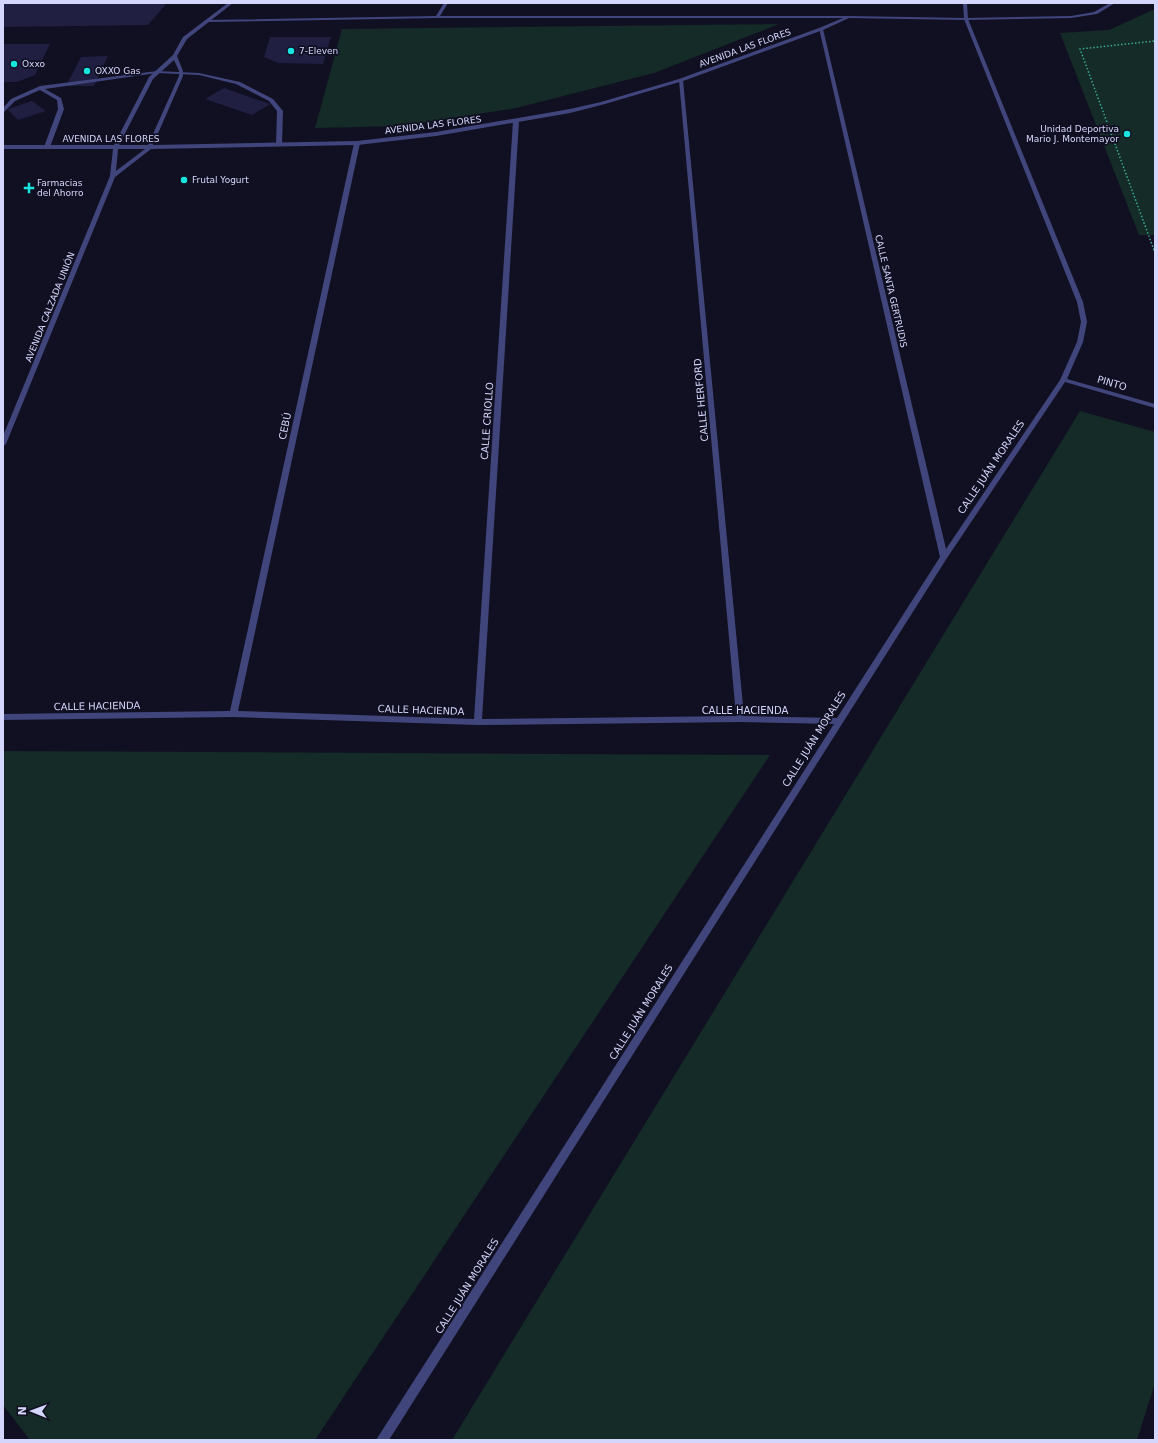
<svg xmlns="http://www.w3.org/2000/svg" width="1158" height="1443" font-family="'DejaVu Sans',sans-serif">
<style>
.green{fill:#142b27}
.building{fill:#201e41}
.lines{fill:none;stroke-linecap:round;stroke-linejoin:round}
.path-far1{stroke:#3aa994;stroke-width:1.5;stroke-dasharray:1.5 2;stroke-linecap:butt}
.path{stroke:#3aa994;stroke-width:2;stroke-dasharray:1.5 2.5;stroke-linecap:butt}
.service{fill:#40457c;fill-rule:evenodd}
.minor{fill:#40457c;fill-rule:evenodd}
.tertiary{fill:#40457c;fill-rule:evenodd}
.poi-dot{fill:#16e6df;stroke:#111022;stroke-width:1.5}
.labels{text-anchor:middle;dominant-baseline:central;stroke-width:3.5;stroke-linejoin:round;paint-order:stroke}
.far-street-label{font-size:9px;fill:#d5d6fb;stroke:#111022}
.far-poi-label{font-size:9px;fill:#d5d6fb;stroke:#111022;text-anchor:start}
.street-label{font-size:10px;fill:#d5d6fb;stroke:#111022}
</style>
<rect width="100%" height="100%" fill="#111022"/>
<path class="green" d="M1155 9V235H1139L1060 33 1109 30Z
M779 24 654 73 516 108 400 126 315 128 342 29Z
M1080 411 1155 432V1383L1137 1440H452Z
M3 751 770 755 315 1440H30L3 1405Z"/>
<path class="building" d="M3 3H167L148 25 3 27Z
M270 37H331L323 64 278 63 264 57Z
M4 44H50L35 75 17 82H3Z
M108 56 94 86H66L81 57Z
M224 88 270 104 252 115 205 99Z
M32 101 46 111 18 120 7 109Z"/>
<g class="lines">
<path class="path-far1" d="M1154 250 1080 49 1155 41"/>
<path class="path" d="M1154 249 1155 252"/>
<path class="service" d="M157 71 199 73 240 82 273 99 283 111 282 144 279 146 276 144 277 111 269 101 236 84 199 75 157 73 45 89 61 98 64 109 50 147 47 149 44 147 58 109 57 100 40 90 15 101 3 113V108L11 99 40 86Z"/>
<path class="minor" d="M444 3H448L440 16H848L850 17 848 18H437L206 22 204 21 206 20 436 16Z
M963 3H967L968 19 1083 302 1087 322 1083 342 1067 379 1155 404V408L1065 382 947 558 389 1440H376L834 724 740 722 478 725 233 717 3 720V714L230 711 354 143 357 141 360 143 238 711 474 719 513 121 516 119 519 121 482 719 736 716 679 80 681 79 683 80 744 716 837 718 940 557 819 28 823 29 946 549 1060 380 1077 342 1081 322 1077 302 964 19Z"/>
<path class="tertiary" d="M228 3H233L187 39 177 56 183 71V76L153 145 357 141 436 132 570 109 601 102 679 79 819 28 848 16 966 18 1071 16 1094 12 1110 3H1115L1097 14 1071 18 966 20 849 18 823 30 683 81 605 104 570 113 436 136 357 145 151 149 115 177 6 444 3 446V436L110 176 113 149H3V145H114L149 77 173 55 183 37ZM174 60 179 71V76L148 145H119L153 79ZM118 149H145L116 171Z"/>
</g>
<g class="poi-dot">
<circle cx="291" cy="51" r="4"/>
<circle cx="14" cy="64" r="4"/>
<circle cx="87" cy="71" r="4"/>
<circle cx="1127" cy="134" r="4"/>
<circle cx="184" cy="180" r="4"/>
<path d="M27 182h4v4h4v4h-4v4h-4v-4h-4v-4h4z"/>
</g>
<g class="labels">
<g class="far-street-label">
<text transform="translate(745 48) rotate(-20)">AVENIDA LAS FLORES</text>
<text transform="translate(433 125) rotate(-7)">AVENIDA LAS FLORES</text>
<text x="111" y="139">AVENIDA LAS FLORES</text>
<text transform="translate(891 291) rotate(77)">CALLE SANTA GERTRUDIS</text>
<text transform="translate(50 307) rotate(-68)">AVENIDA CALZADA UNIÓN</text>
</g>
<g class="far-poi-label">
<text x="299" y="51">7-Eleven</text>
<text x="22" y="64">Oxxo</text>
<text x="95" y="71">OXXO Gas</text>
<text x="1119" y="129" text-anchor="end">Unidad Deportiva<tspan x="1119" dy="10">Mario J. Montemayor</tspan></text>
<text x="192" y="180">Frutal Yogurt</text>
<text x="37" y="183">Farmacias<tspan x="37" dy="10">del Ahorro</tspan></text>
</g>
<g class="street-label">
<text transform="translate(1112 383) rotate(16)">PINTO</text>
<text transform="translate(701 400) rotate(-95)">CALLE HERFORD</text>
<text transform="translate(487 421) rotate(-86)">CALLE CRIOLLO</text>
<text transform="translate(285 426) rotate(-78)">CEBÚ</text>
<text transform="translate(991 467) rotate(-56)">CALLE JUÁN MORALES</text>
<text transform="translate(97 706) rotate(-1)">CALLE HACIENDA</text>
<text transform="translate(421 710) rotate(2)">CALLE HACIENDA</text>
<text x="745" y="710">CALLE HACIENDA</text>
<text transform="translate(814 739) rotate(-58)">CALLE JUÁN MORALES</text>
<text transform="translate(641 1012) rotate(-58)">CALLE JUÁN MORALES</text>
<text transform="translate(467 1286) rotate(-58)">CALLE JUÁN MORALES</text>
</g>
</g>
<rect width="1158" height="1443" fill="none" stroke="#d5d6fb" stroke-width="8"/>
<g transform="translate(32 1411) rotate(271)" stroke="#111022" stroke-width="3" paint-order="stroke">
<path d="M0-3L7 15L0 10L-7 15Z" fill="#d5d6fb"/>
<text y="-6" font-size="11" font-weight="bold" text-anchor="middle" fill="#d5d6fb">N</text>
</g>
</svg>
